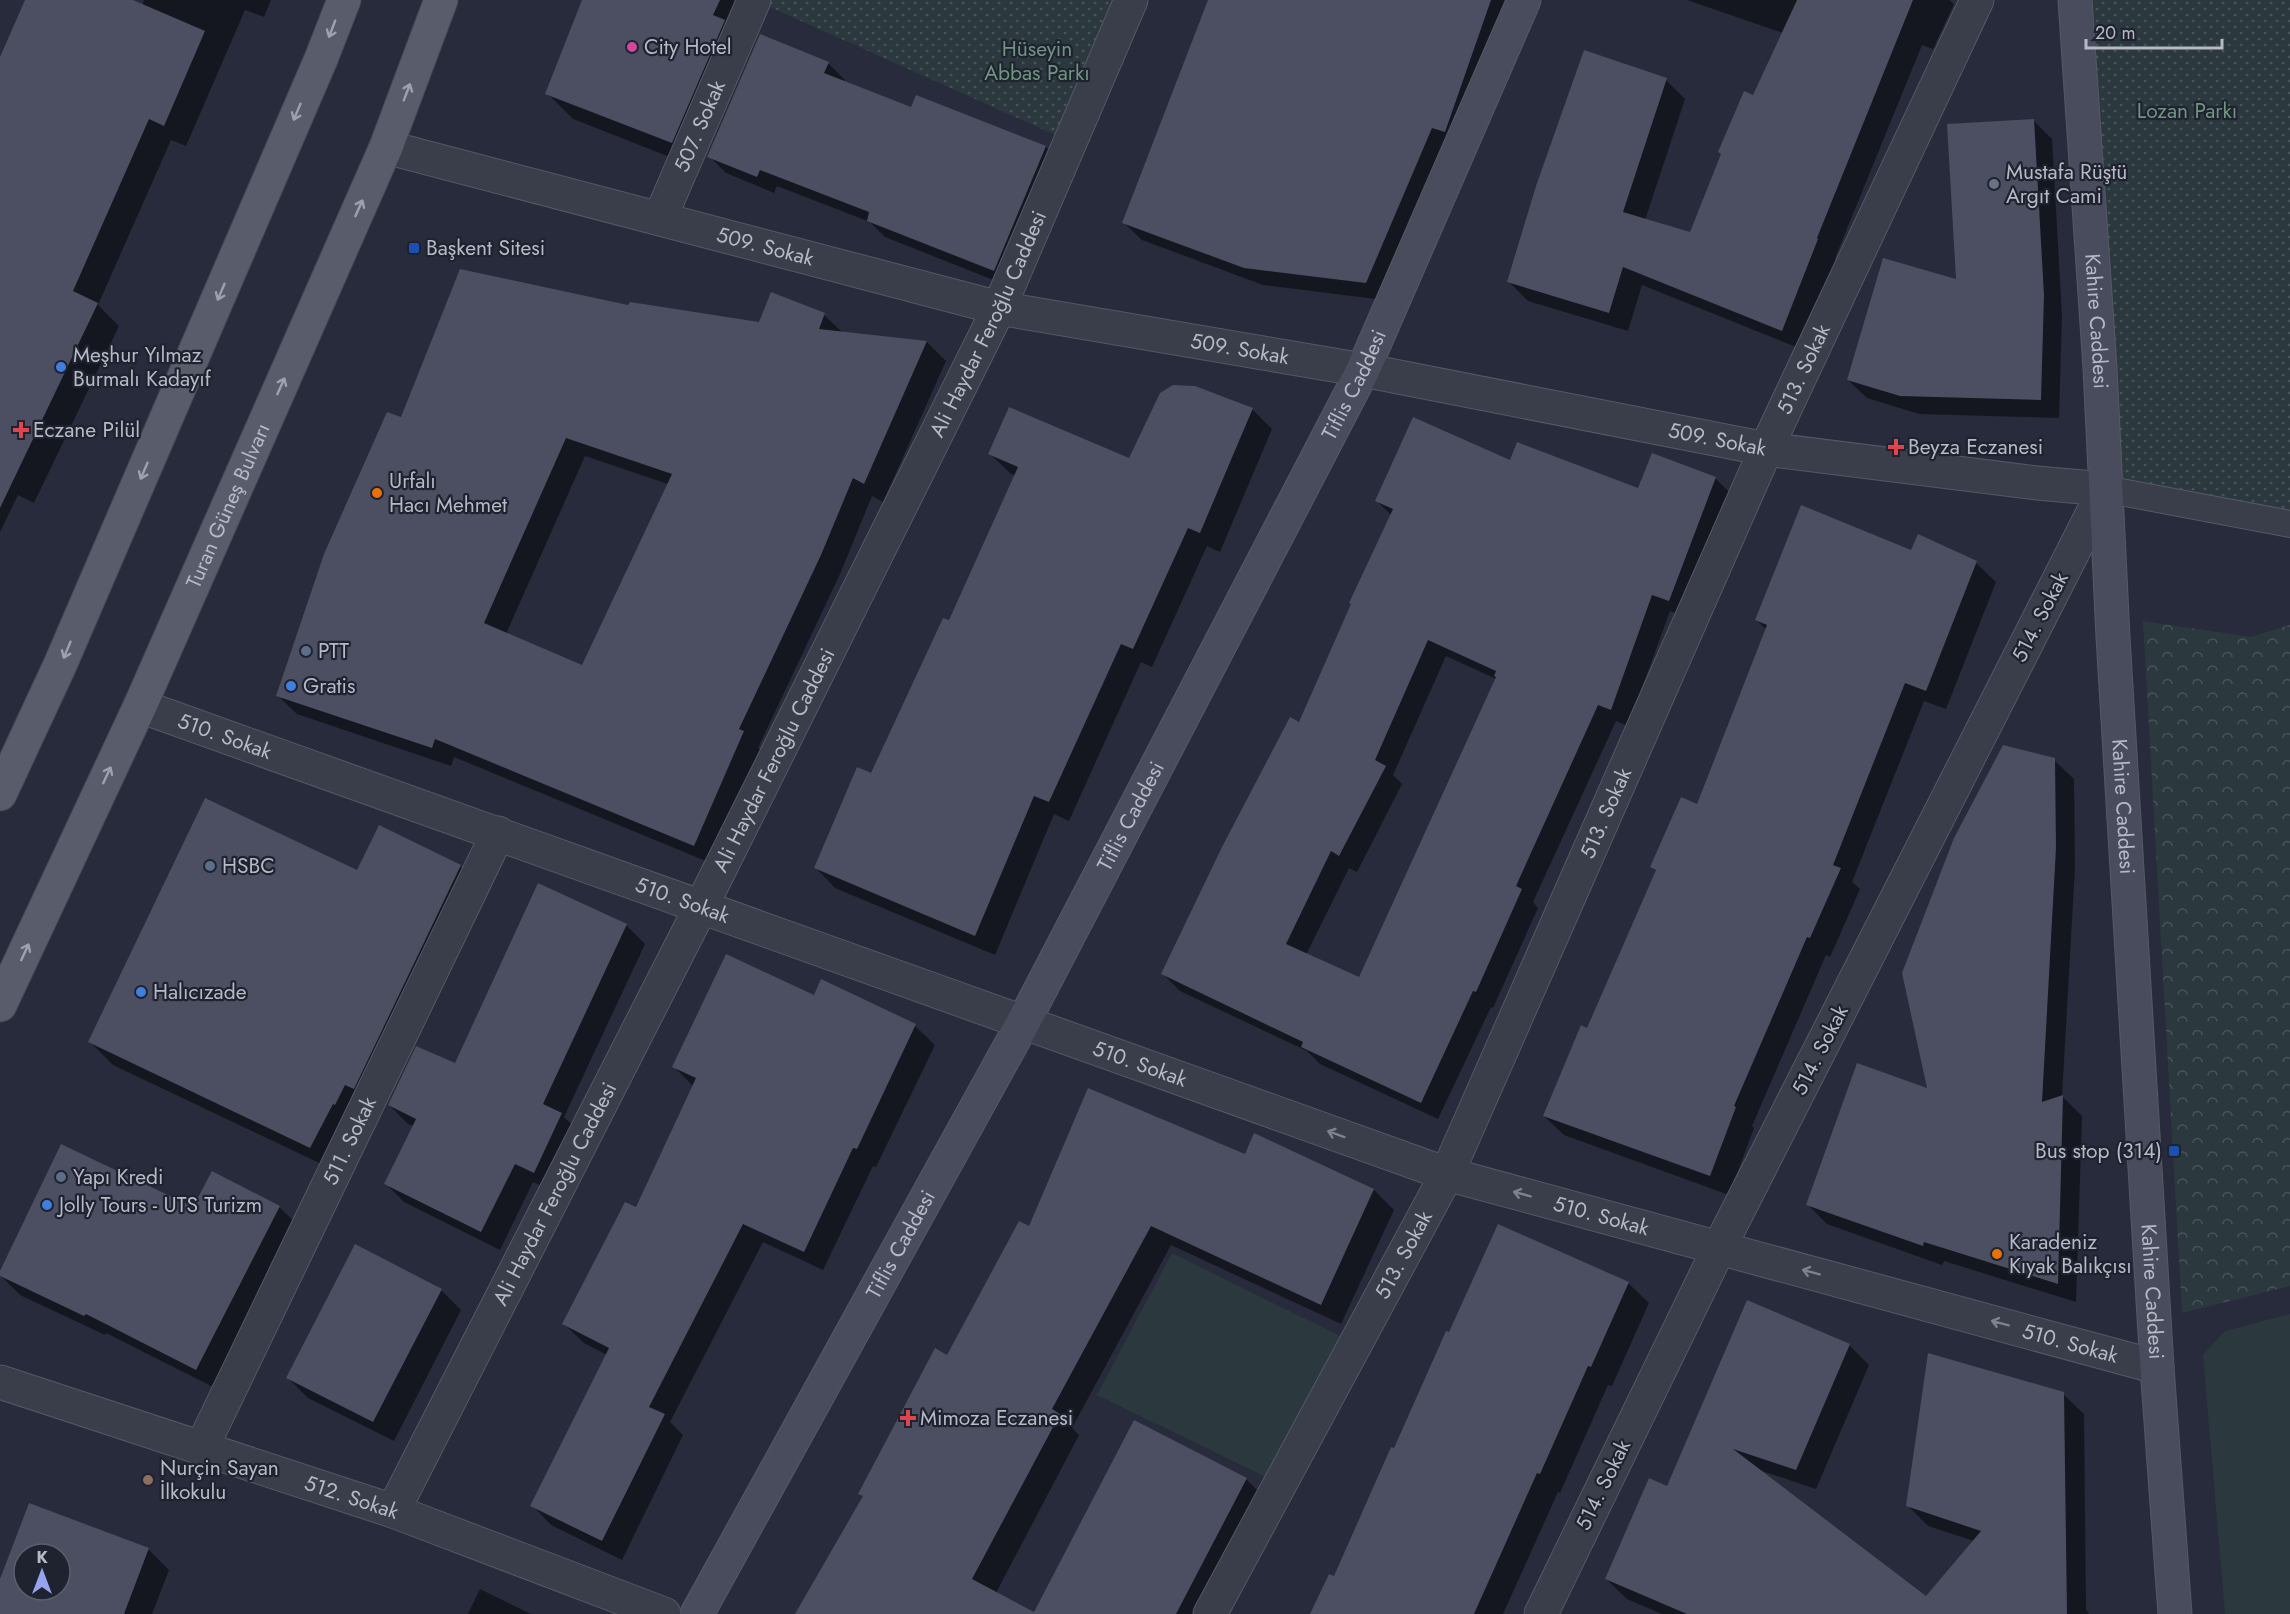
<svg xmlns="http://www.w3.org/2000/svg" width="2290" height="1614" font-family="Jost,sans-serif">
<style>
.grass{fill:#2b393f}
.forest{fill:url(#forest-crowns)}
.park{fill:url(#park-dots)}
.shadow{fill:#0007;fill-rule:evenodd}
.building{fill:#4b4f61;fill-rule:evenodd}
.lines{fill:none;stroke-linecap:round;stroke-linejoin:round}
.lane-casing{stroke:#555966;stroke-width:28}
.street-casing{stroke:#555966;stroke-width:35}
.secondary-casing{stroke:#555966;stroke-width:35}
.primary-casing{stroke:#434754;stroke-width:35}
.lane{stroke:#3a3e4b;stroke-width:26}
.street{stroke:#3a3e4b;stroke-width:33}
.secondary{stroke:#494c5d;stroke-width:33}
.primary{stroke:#585c6b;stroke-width:33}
.oneway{stroke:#9ea2af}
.oneway2{stroke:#7e828f}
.hotel-dot{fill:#d1479c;stroke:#1f2330;stroke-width:2}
.worship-dot{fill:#6b7280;stroke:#1f2330;stroke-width:2}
.transit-dot{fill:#1a4fb4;stroke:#1f2330;stroke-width:2}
.shop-dot{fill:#3f7fe0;stroke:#1f2330;stroke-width:2}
.health-dot{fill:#e0444e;stroke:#1f2330;stroke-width:2}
.food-dot{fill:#e8710a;stroke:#1f2330;stroke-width:2}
.service-dot{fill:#5c6f8a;stroke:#1f2330;stroke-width:2}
.education-dot{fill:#8d6e63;stroke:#1f2330;stroke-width:2}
.labels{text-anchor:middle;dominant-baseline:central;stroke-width:4.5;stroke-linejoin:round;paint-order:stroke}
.poi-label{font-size:21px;fill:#b6b9c6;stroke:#1f2330;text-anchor:start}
.park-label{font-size:21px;fill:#709480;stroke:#1f2330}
.street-label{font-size:21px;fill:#b6b9c6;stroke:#1f2330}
</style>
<defs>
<pattern id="forest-crowns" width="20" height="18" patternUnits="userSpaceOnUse" patternTransform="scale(1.5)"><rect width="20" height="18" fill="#2b393f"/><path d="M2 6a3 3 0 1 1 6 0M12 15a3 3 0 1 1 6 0" fill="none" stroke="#485459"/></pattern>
<pattern id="park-dots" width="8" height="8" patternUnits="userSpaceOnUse" patternTransform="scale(1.5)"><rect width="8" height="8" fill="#2b393f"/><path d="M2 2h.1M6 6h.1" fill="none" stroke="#485459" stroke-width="1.8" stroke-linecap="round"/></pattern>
</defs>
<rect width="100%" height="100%" fill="#272b3b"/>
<path class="grass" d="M1172 1253 1356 1344 1280 1484 1097 1395Z
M2290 1314V1614H2225L2203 1355 2225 1331Z"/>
<path class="forest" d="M2143 621 2251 637 2290 625V1286L2182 1313Z"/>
<path class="park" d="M754 0H1131L1069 141Z
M2075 0H2290V524L2105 489Z"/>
<path class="shadow" d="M26 0H129L142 6 144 0H271L264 17 245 10 186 146 171 140 98 305 119 326 34 503 18 495 0 532V59Z
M583 0H755L698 168 573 119 547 93Z
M1235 0H1520L1384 300 1263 285 1142 240 1124 223Z
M1687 0H1949L1954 4 1933 49 1922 45 1835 258 1836 259 1801 349 1642 285 1628 331 1528 301 1509 282 1666 80 1685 99 1645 220 1691 233 1783 33Z
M828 63 845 80 844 83 912 109 917 97 1046 147 1063 164 1011 287 885 237 870 222 777 186 774 193 726 173 709 156Z
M2033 120 2052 139 2062 315 2059 418 1919 414 1867 398 1848 380 1957 281Z
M629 307 760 324 824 315 843 333 927 342 946 361 883 502 872 496 840 574 758 748 762 751 713 864 454 757 451 766 297 714 278 696 401 419ZM585 456 668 484 583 667 506 634Z
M1252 409 1272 429 1220 552 1207 546 1152 667 1141 662 1069 821 1054 814 995 955 835 888 816 868 872 775 950 622 1016 476 1010 473 990 454 1129 460Z
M1510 462 1639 490 1715 478 1732 495 1686 617 1670 611 1628 726 1616 721 1533 902 1538 908 1493 1008 1491 1007 1438 1119 1320 1064 1307 1051 1180 991 1163 974 1300 724 1392 516 1377 501ZM1446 656 1496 679 1359 979 1306 955 1349 868 1357 872 1402 784 1393 775Z
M1919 536 1976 563 1996 582 1946 709 1924 701 1852 882 1860 889 1830 957 1826 955 1752 1126 1754 1128 1729 1195 1564 1135 1544 1116 1587 1030 1656 871 1652 867 1697 806 1767 630 1756 620 1912 552Z
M2054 760 2074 779 2075 868 2062 1096 2082 1116 2076 1302 1944 1261 1942 1265 1827 1224 1808 1205 1929 1090Z
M460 866 483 890 334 1170 113 1065 90 1042 357 872Z
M626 925 645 944 564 1117 580 1132 553 1191 533 1182 500 1250 404 1202 386 1184 414 1126 408 1124 389 1105 455 1065Z
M822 981 915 1026 935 1045 876 1167 873 1166 823 1270 763 1242 670 1422 683 1435 622 1560 551 1525 532 1505 607 1355 584 1343 564 1324 637 1209 693 1086 674 1067 814 997Z
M1246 1156 1374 1190 1394 1210 1341 1324 1171 1245 1072 1428 1079 1435 996 1593 1034 1614 1246 1479 1266 1499 1206 1614H808L864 1498 860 1493 1030 1228Z
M213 1173 279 1207 300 1227 217 1389 106 1333 105 1335 20 1295 0 1275 194 1209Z
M1499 1226 1628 1283 1649 1303 1612 1386 1608 1385 1560 1493 1558 1492 1503 1614H1312L1334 1578 1450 1334Z
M441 1290 461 1310 394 1441 308 1398 288 1378Z
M1849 1345 1869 1365 1816 1489 1759 1470 1911 1614H1662L1627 1599 1606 1579 1668 1488Z
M2063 1394 2084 1414 2086 1609 2089 1614H1920L1974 1541 1928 1526 1908 1506Z
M30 1505 149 1550 169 1570 152 1614H0V1583ZM24 1554H60V1590H24Z
M480 1589 531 1614H468Z"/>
<path class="building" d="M25 0H133L205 31 164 126 149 119 73 291 98 303 0 508V57Z
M582 0H720L713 15 725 20 672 143 545 94Z
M1208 0H1491L1445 132 1432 128 1366 283 1244 268 1122 223Z
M1797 0H1913L1817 238 1818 239 1782 331 1623 267 1609 313 1507 282 1536 186 1584 50 1667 78 1623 212 1690 232 1721 154 1718 152 1744 91 1753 95Z
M760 34 829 62 824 73 911 107 916 95 1046 146 994 271 867 221 869 212 760 170 757 177 707 157Z
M2034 119 2044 295 2041 400 1900 396 1847 380 1883 258 1956 279 1947 124Z
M460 269 628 305 630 302 759 322 771 292 825 313 819 329 927 341 864 484 853 478 821 555 739 729 744 731 694 846 435 739 432 748 276 696 324 554 387 412 401 417ZM566 438 672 474 582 665 484 623Z
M1173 385 1195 386 1253 408 1200 533 1188 528 1133 649 1121 644 1049 802 1034 796 975 936 814 868 857 767 871 773 943 618 949 620 1018 467 988 454 1009 407 1129 458 1160 393Z
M1413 417 1510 460 1517 442 1638 488 1652 453 1716 477 1669 601 1652 595 1611 710 1598 705 1516 886 1522 889 1476 992 1473 991 1421 1103 1301 1047 1303 1042 1161 974 1222 847 1290 717 1299 722 1351 604 1349 603 1393 509 1375 501ZM1428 640 1496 671 1494 676 1496 677 1359 977 1286 944 1331 851 1339 856 1386 766 1375 760Z
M1801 505 1911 550 1918 534 1977 561 1926 691 1905 683 1833 865 1841 868 1810 938 1807 937 1734 1106 1736 1107 1710 1176 1543 1116 1581 1025 1587 1028 1656 870 1650 867 1681 797 1697 804 1767 625 1755 620Z
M2003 745 2055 758 2056 848 2042 1102 2063 1095 2058 1284 1924 1242 1923 1246 1806 1205 1857 1063 1927 1088 1902 973 1954 838Z
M205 798 357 870 379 825 461 865 354 1089 345 1085 335 1105 333 1104 310 1148 88 1042Z
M538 883 627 924 543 1104 562 1113 534 1173 515 1164 481 1232 384 1184 416 1119 388 1105 416 1046 455 1063Z
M726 954 814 995 821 979 916 1024 857 1149 853 1148 804 1252 743 1224 649 1407 665 1414 602 1541 530 1506 609 1348 562 1324 625 1202 636 1207 696 1078 672 1067Z
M1088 1088 1245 1154 1254 1133 1374 1189 1321 1305 1151 1226 1052 1409 1060 1414 972 1579 1034 1612 1134 1420 1247 1478 1176 1614H795L863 1496 858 1494 935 1348 947 1355 1019 1221 1029 1226Z
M61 1144 193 1207 212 1171 280 1206 196 1370 86 1314 84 1316 0 1276V1271Z
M1498 1224 1629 1282 1591 1367 1588 1366 1540 1474 1537 1473 1474 1614H1310L1329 1574 1334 1576 1391 1447 1394 1448 1446 1331 1449 1332Z
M355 1244 442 1289 373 1422 286 1378Z
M1747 1300 1850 1344 1796 1470 1733 1449 1926 1596 1981 1531 1906 1506 1928 1353 2064 1392 2067 1614H1687L1605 1579 1649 1478 1667 1486Z
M29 1503 149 1548 124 1614H0V1579ZM24 1554H60V1590H24Z"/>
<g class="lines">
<g class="lane-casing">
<path id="lane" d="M2105 489 2290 524"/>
</g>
<g class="street-casing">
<g id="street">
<path id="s1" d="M386 147 999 308 1363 370 1766 449 2037 483 2105 489 1720 1246 1541 1614"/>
<path id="s2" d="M660 218 754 0"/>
<path id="s3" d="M140 706 1447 1174 2157 1367"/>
<path id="s4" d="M0 1382 393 1511 664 1614"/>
<path id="s5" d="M201 1449 498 833"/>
<path id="s6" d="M393 1511 701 907 999 308 1131 0"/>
<path id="s7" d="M1210 1614 1447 1174 1766 449 1977 0"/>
</g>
</g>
<g class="secondary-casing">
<g id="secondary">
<path id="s8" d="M2075 0 2100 368 2113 637 2157 1367 2175 1614"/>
<path id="s9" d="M697 1614 1024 1021 1363 370 1524 0"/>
</g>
</g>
<g class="primary-casing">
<g id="primary">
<path d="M0 794 60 665 321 59 344 0"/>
<path id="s10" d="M0 1005 140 706 386 147 441 0"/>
</g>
</g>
<use href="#lane" class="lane"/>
<use href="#street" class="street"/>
<use href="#secondary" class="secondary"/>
<use href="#primary" class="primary"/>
</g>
<defs><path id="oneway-shaft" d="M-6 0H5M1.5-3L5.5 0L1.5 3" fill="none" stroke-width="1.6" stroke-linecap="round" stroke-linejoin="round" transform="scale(1.5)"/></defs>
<g class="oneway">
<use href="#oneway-shaft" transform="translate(332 29) rotate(111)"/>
<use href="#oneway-shaft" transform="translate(407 92) rotate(-69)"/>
<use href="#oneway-shaft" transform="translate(297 112) rotate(113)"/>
<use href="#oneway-shaft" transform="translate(359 208) rotate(-66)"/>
<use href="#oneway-shaft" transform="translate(221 292) rotate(113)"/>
<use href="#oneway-shaft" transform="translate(281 386) rotate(-66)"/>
<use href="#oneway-shaft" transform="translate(144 471) rotate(113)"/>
<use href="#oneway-shaft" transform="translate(67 650) rotate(113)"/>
<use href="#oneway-shaft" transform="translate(107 775) rotate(-65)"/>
<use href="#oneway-shaft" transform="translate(25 952) rotate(-65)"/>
</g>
<g class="oneway2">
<use href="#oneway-shaft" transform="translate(1336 1134) rotate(-160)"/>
<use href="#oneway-shaft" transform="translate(1522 1194) rotate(-165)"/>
<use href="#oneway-shaft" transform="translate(1811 1272) rotate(-165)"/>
<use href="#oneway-shaft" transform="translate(2000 1323) rotate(-165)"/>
</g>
<circle class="hotel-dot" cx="632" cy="47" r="6"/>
<circle class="worship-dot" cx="1994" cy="184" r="6"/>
<g class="transit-dot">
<rect x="408" y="242" width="12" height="12" rx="3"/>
<rect x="2168" y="1145" width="12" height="12" rx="3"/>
</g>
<g class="shop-dot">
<circle cx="61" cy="367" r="6"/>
<circle cx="291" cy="686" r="6"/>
<circle cx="141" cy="992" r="6"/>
<circle cx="47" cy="1205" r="6"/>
</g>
<g class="health-dot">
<path d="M18 421h6v6h6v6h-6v6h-6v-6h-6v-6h6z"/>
<path d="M1893 438h6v6h6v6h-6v6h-6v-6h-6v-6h6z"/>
<path d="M905 1409h6v6h6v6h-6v6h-6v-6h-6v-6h6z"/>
</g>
<g class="food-dot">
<circle cx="377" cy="493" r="6"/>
<circle cx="1997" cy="1254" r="6"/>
</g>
<g class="service-dot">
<circle cx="306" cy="651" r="6"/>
<circle cx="210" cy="866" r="6"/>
<circle cx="61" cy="1177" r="6"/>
</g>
<circle class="education-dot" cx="148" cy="1480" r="6"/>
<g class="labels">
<g class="poi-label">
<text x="644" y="47">City Hotel</text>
<text x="2006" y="172">Mustafa Rüştü<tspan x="2006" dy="24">Argıt Cami</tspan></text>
<text x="426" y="248">Başkent Sitesi</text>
<text x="73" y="355">Meşhur Yılmaz<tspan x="73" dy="24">Burmalı Kadayıf</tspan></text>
<text x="33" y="430">Eczane Pilül</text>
<text x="1908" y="447">Beyza Eczanesi</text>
<text x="389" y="481">Urfalı<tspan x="389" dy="24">Hacı Mehmet</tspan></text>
<text x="318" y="651">PTT</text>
<text x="303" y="686">Gratis</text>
<text x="222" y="866">HSBC</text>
<text x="153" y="992">Halıcızade</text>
<text x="2162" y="1151" text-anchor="end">Bus stop (314)</text>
<text x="73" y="1177">Yapı Kredi</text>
<text x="59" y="1205">Jolly Tours - UTS Turizm</text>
<text x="2009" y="1242">Karadeniz<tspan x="2009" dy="24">Kıyak Balıkçısı</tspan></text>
<text x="920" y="1418">Mimoza Eczanesi</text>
<text x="160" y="1468">Nurçin Sayan<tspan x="160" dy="24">İlkokulu</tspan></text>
</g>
<g class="park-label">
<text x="1037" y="49">Hüseyin<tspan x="1037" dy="24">Abbas Parkı</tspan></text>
<text x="2187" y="111">Lozan Parkı</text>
</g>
<g class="street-label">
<text stroke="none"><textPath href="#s2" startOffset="100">507. Sokak</textPath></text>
<text stroke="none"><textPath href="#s1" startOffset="392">509. Sokak</textPath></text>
<text stroke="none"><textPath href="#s8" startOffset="322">Kahire Caddesi</textPath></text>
<text stroke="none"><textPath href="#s6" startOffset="1328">Ali Haydar Feroğlu Caddesi</textPath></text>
<text stroke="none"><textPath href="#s1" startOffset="878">509. Sokak</textPath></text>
<text stroke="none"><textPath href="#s7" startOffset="1380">513. Sokak</textPath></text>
<text stroke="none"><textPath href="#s9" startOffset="1394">Tiflis Caddesi</textPath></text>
<text stroke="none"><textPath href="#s1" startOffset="1364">509. Sokak</textPath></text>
<text stroke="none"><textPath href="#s10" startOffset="549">Turan Güneş Bulvarı</textPath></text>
<text transform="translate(2040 617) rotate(-63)">514. Sokak</text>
<text stroke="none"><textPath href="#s3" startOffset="90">510. Sokak</textPath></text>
<text stroke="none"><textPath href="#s6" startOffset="842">Ali Haydar Feroğlu Caddesi</textPath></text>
<text stroke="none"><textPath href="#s8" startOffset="808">Kahire Caddesi</textPath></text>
<text stroke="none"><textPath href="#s7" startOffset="894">513. Sokak</textPath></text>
<text stroke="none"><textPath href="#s9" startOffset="908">Tiflis Caddesi</textPath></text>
<text stroke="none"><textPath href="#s3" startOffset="576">510. Sokak</textPath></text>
<text transform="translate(1820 1050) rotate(-63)">514. Sokak</text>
<text stroke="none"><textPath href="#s3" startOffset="1062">510. Sokak</textPath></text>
<text stroke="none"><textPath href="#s5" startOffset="342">511. Sokak</textPath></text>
<text stroke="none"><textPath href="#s6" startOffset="356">Ali Haydar Feroğlu Caddesi</textPath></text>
<text stroke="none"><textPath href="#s3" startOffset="1548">510. Sokak</textPath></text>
<text stroke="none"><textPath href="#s9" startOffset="422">Tiflis Caddesi</textPath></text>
<text stroke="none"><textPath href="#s7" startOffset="408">513. Sokak</textPath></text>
<text stroke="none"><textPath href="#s8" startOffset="1294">Kahire Caddesi</textPath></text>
<text stroke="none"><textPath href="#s3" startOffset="2034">510. Sokak</textPath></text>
<text transform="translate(1603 1485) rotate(-64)">514. Sokak</text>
<text stroke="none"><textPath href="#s4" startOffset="370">512. Sokak</textPath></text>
</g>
</g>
<g transform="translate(42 1572)"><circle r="28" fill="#1f2330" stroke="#5b5f6c" stroke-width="1.5"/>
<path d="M0-4.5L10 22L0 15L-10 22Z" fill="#96a5eb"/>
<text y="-9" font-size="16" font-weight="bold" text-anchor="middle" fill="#b6b9c6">K</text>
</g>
<path d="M2086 39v9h136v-9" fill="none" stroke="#b6b9c6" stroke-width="3"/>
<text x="2095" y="39" font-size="18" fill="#b6b9c6" stroke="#1f2330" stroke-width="4.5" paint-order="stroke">20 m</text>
</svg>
